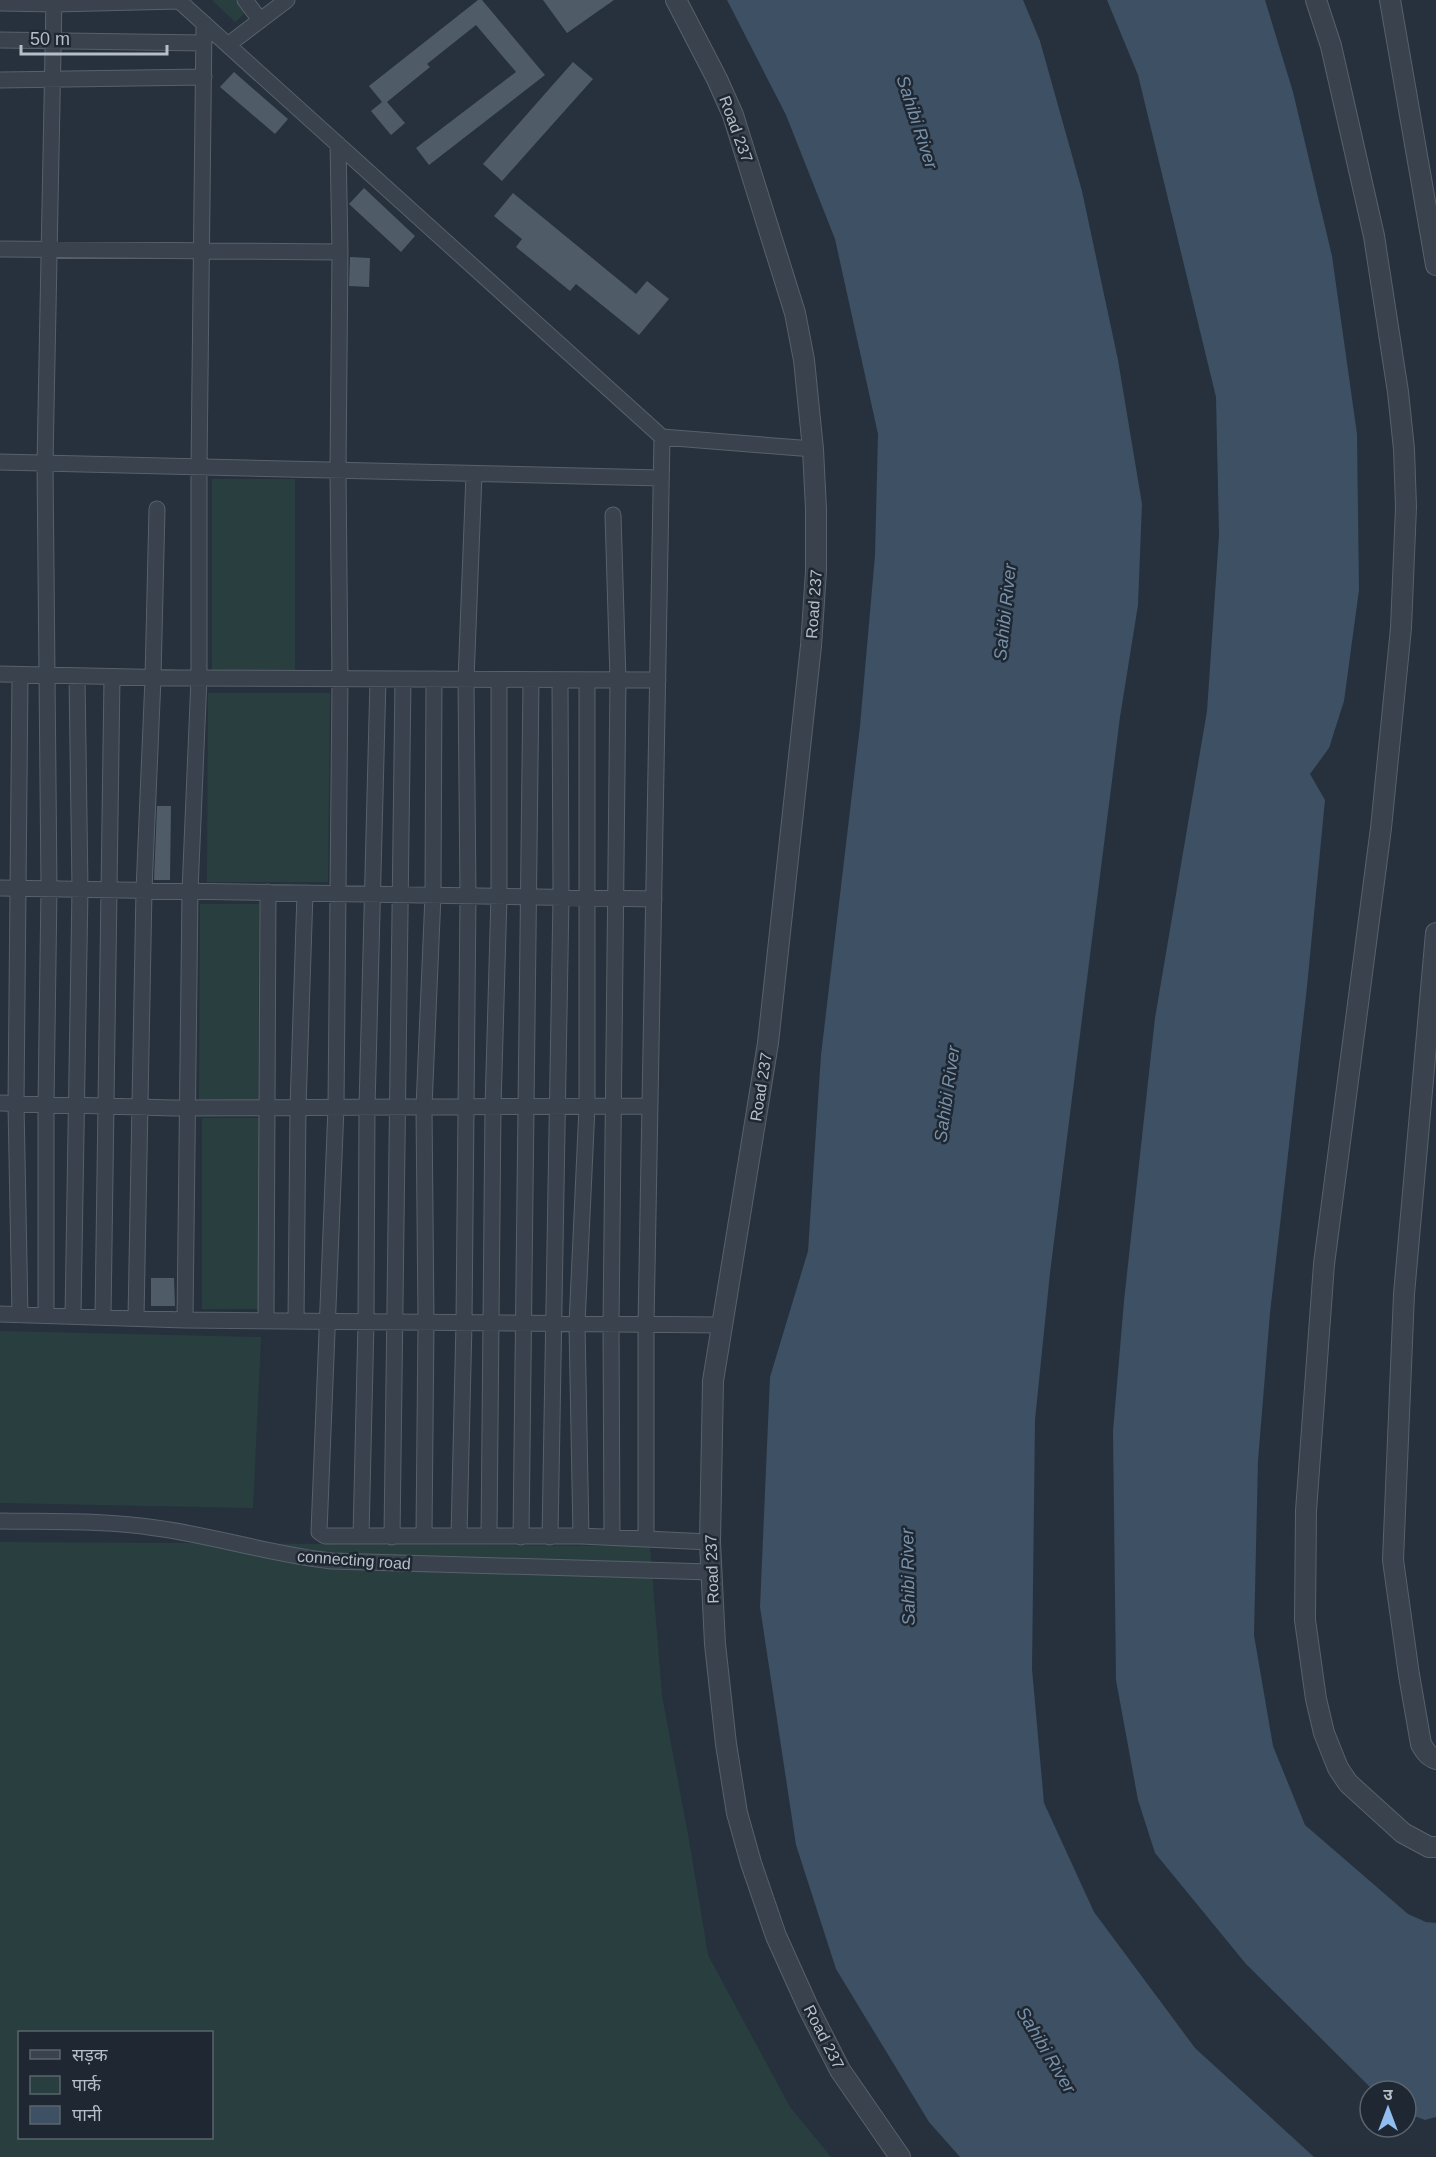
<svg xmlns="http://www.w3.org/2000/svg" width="1436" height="2157" font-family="Helvetica,'Noto Sans Devanagari',sans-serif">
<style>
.green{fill:#293f3f;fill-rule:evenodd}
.water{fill:#3d5064}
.building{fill:#4f5c67}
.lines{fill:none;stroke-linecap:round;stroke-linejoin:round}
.minor-casing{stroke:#58616b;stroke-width:17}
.tertiary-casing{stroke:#58616b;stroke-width:22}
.minor{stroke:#3a434d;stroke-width:15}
.tertiary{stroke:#3a434d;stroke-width:20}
.labels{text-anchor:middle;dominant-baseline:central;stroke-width:5;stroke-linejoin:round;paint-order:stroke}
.street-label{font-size:16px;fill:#b6bec8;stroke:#1f2832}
.water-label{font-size:18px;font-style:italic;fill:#7891a9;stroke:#1f2832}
</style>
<rect width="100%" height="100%" fill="#26313d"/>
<path class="green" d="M212 0H236L246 12 235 22Z
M212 479H295V670H212Z
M208 693H330L328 882H207Z
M200 904H259L258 1102H199Z
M202 1118H261V1309H202Z
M0 1331 261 1337 253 1508 0 1503Z
M0 1542 650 1546 662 1696 689 1840 708 1955 790 2107 831 2157H0ZM20 2032H212V2138H20Z"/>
<path class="water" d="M727 0H1023L1040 41 1082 191 1118 360 1142 504 1138 605 1120 717 1050 1273 1035 1420 1032 1669 1044 1803 1094 1912 1195 2048 1314 2157H960L929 2122 836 1969 796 1845 760 1607 770 1377 808 1251 821 1055 860 726 875 555 878 434 835 239 786 115Z
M1107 0H1265L1293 92 1332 256 1357 434 1359 590 1344 701 1329 748 1310 774 1325 800 1307 987 1270 1313 1258 1461 1254 1635 1273 1746 1305 1825 1408 1914 1426 1922 1436 1923V2117L1425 2120 1406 2113V2091H1374L1246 1964 1155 1853 1138 1800 1116 1680 1113 1431 1124 1301 1155 1018 1207 711 1219 535 1216 397 1138 75Z"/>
<path class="building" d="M478 0H482L545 75 429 165 416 148 516 72 476 25 427 64 430 67 387 102 405 123 391 135 371 111 382 102 369 86Z
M543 0H614L567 33Z
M573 62 593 79 502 181 483 164Z
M234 72 288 119 275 134 220 87Z
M364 188 415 236 401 252 349 204Z
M513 193 636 294 647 281 669 299 639 335 576 284 570 291 516 247 522 239 494 216Z
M350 257 370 258 369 287 349 286Z
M157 806H171L170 880H154Z
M151 1278H174L175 1306H151Z"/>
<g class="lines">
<g class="minor-casing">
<path id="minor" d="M178 0 662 437 813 449
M245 0 260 20
M0 3 54 4 180 1
M0 40 204 43
M229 44 287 0
M0 80 204 77
M338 144 340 252 338 470 340 679 336 1107 319 1532 325 1536H581L710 1542
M0 249 340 252
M0 462 661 478
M0 674 178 678 658 680
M20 675 16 1104 20 1315
M0 888 654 899
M0 1103 173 1108 650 1106
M0 1314 185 1320 721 1325
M46 1315V1105L49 888 45 463 54 0
M73 1316 80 889 77 676
M103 1317 112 677
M136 1318 144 890 153 678 157 509
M185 1320 190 891 199 678V467L204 23
M266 1321 268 892
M296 1321 298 1107 305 893
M0 1521C52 1522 105 1520 156 1528 216 1536 273 1555 332 1561L711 1572
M424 1535 426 1322 424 1107 433 895 434 679
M459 1535 464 1323 468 896 466 680 474 474
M361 1536 366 1322 367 1107 378 679
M489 1536 493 1107 499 896V680
M581 1536 577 1324 587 1107V680
M392 1537 403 679
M521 1537 531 680
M550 1537 561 898 560 680
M612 1537 611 1325 618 680 613 515
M646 1538V1325L662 437"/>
</g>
<g class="tertiary-casing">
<path id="tertiary" d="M676 0 717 79 733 115 795 313 804 360 813 449 816 509V571L811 646 768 1043 713 1381 710 1542 715 1644 726 1744 737 1813 751 1863 776 1936 808 2007 840 2070 900 2157
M1316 0 1331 46 1374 236 1398 392 1404 449 1406 507 1401 628 1381 828 1324 1264 1306 1511 1305 1620 1316 1699 1324 1733 1338 1768 1348 1783 1403 1833 1429 1847H1436
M1390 0 1436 265
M1436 933 1404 1294 1393 1560 1409 1675 1421 1744C1425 1751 1428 1756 1436 1759"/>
</g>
<use href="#minor" class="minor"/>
<use href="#tertiary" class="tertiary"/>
</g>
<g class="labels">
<g class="street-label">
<text transform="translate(736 129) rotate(70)">Road 237</text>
<text transform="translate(814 604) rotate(-86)">Road 237</text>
<text transform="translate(761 1087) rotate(-81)">Road 237</text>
<text transform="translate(354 1560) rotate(4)">connecting road</text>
<text transform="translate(712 1569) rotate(-92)">Road 237</text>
<text transform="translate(824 2037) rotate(63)">Road 237</text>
</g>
<g class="water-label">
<text transform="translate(917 122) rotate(72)">Sahibi River</text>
<text transform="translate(1005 612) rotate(-84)">Sahibi River</text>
<text transform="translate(947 1094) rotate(-82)">Sahibi River</text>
<text transform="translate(908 1577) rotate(-91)">Sahibi River</text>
<text transform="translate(1046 2050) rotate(59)">Sahibi River</text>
</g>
</g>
<rect x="18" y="2031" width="195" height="108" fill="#1f2832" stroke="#5b646e" stroke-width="1.5"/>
<rect x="30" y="2050" width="30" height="9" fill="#3a434d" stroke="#5b646e" stroke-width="1.5"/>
<text x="72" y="2061" font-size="18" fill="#b6bec8">सड़क</text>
<rect x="30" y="2076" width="30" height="18" fill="#293f3f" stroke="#5b646e" stroke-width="1.5"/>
<text x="72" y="2091" font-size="18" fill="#b6bec8">पार्क</text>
<rect x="30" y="2106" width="30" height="18" fill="#3d5064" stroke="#5b646e" stroke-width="1.5"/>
<text x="72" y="2121" font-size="18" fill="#b6bec8">पानी</text>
<g transform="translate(1388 2109)"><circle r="28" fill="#1f2832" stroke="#5b646e" stroke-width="1.5"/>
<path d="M0-4.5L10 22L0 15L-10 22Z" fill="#91bdf1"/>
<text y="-9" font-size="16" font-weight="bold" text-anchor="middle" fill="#b6bec8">उ</text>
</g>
<path d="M21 45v9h146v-9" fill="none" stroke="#b6bec8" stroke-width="3"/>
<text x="30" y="45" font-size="18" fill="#b6bec8" stroke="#1f2832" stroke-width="4.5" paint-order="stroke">50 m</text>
</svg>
